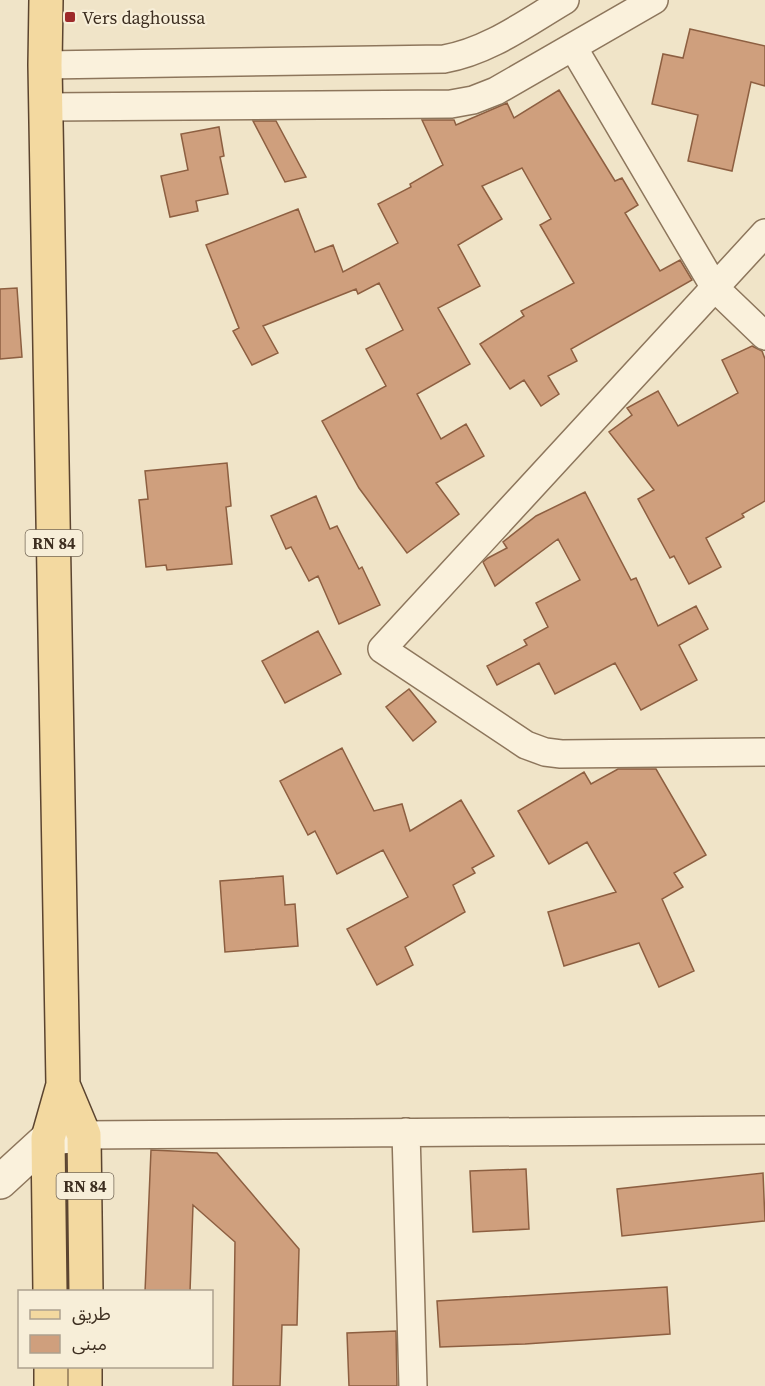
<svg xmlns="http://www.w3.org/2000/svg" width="765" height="1386" font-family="'Source Serif 4','Noto Sans Arabic',serif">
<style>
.building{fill:#cf9f7d;stroke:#8d5f41;stroke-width:1.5}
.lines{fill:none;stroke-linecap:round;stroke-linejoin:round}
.minor-casing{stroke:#8d765c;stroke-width:30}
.tertiary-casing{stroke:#8d765c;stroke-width:36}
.primary-casing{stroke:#5b4430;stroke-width:36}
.minor{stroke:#faf1dc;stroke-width:27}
.tertiary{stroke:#faf1dc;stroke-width:33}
.primary{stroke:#f3d9a0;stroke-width:33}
.poi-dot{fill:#9e2a2b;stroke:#f7eed8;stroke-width:2}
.labels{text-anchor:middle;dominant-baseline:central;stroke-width:4.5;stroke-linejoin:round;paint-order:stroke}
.shield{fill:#f7eed8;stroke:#756857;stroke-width:1.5}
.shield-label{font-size:16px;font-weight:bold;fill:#3d2e20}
.poi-label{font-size:18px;fill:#3d2e20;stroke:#f7eed8;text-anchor:start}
</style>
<rect width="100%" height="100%" fill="#f0e4c8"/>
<path class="building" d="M690 29 765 46V86L751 82 732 171 688 161 698 115 652 104 663 54 683 58Z
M559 90 615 181 622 178 638 205 625 213 660 271 680 260 692 280 571 349 577 361 548 376 559 394 541 406 524 380 510 389 480 344 524 316 521 311 574 283 540 225 551 219 522 168 482 186 502 219 458 245 480 286 438 308 470 364 417 394 441 439 466 424 484 456 436 483 459 514 407 553 359 488 322 421 386 386 366 349 403 330 379 283 358 294 356 289 263 326 278 353 252 365 233 331 239 328 206 245 298 209 315 252 333 245 343 272 398 243 378 204 411 187 410 184 443 165 422 120H454L456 125 507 103 514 118Z
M253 121H276L306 177 285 182Z
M219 127 224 156 220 157 228 194 196 201 198 211 170 217 161 176 188 170 181 134Z
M17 288 22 357 0 359V289Z
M752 346 762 351 765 359V501L742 514 744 517 706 538 721 567 689 584 674 556 670 558 638 499 654 490 609 432 632 415 627 408 658 391 678 426 738 393 722 360Z
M227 463 231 506 226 507 232 564 167 570 166 565 146 567 139 500 148 499 145 471Z
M585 492 631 580 636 578 658 626 696 606 708 629 679 645 697 680 641 710 615 663 555 694 539 663 497 685 487 666 527 645 524 640 548 627 536 603 580 580 558 539 495 586 483 562 488 558 507 548 503 542 536 516Z
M316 496 330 529 337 526 359 569 362 567 380 605 339 624 318 576 309 581 291 547 286 549 271 516Z
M318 631 341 674 285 703 262 661Z
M409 689 436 722 413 741 386 707Z
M342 748 374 811 402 804 410 831 461 800 494 856 472 868 475 873 453 885 465 912 405 947 413 965 377 985 347 929 408 897 383 850 337 874 315 831 308 835 280 781Z
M618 769H656L706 855 674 873 683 887 662 899 694 971 659 987 639 943 564 966 548 912 616 892 587 842 549 864 518 811 584 772 591 784Z
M283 876 285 905 295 904 298 946 225 952 220 881Z
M151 1150 217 1153 299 1249 297 1325H282L280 1386H233L235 1242 193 1205 190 1292H145Z
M526 1169 529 1229 473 1232 470 1171Z
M763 1173 765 1221 622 1236 617 1189Z
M667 1287 670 1334 525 1344 440 1347 437 1301Z
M396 1331 397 1386H349L347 1333Z"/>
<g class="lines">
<g class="minor-casing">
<path id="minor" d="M573 47 715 288 765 336
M45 65 444 59C489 51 526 23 565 0
M46 107 451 104 473 100 496 91 654 0
M765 233 382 649 526 745 545 752 561 754 765 752
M406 1132 413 1386
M84 1135 765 1130"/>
</g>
<g class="tertiary-casing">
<path id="tertiary" d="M0 1182 48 1138 84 1135"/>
</g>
<g class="primary-casing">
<path id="primary" d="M46 0 45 65 63 1085 48 1138 50 1292
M63 1085 84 1135 86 1292
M51 1366V1386
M85 1386V1366"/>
</g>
<use href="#minor" class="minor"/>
<use href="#tertiary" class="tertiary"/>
<use href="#primary" class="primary"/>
</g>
<rect class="poi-dot" x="64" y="11" width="12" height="12" rx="3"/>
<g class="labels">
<g class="shield">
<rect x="25.5" y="530" width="57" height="26" rx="4.5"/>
<rect x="56.5" y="1173" width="57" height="26" rx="4.5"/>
</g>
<g class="shield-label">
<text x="54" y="543">RN 84</text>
<text x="85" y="1186">RN 84</text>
</g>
<g class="poi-label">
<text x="82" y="17">Vers daghoussa</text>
</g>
</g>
<rect x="18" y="1290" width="195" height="78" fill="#f7eed8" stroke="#ada18e" stroke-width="1.5"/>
<rect x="30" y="1310" width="30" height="9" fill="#f3d9a0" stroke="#ada18e" stroke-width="1.5"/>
<text x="72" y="1320" font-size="18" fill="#3d2e20">طريق</text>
<rect x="30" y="1335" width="30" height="18" fill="#cf9f7d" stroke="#ada18e" stroke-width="1.5"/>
<text x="72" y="1350" font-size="18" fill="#3d2e20">مبنى</text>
</svg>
